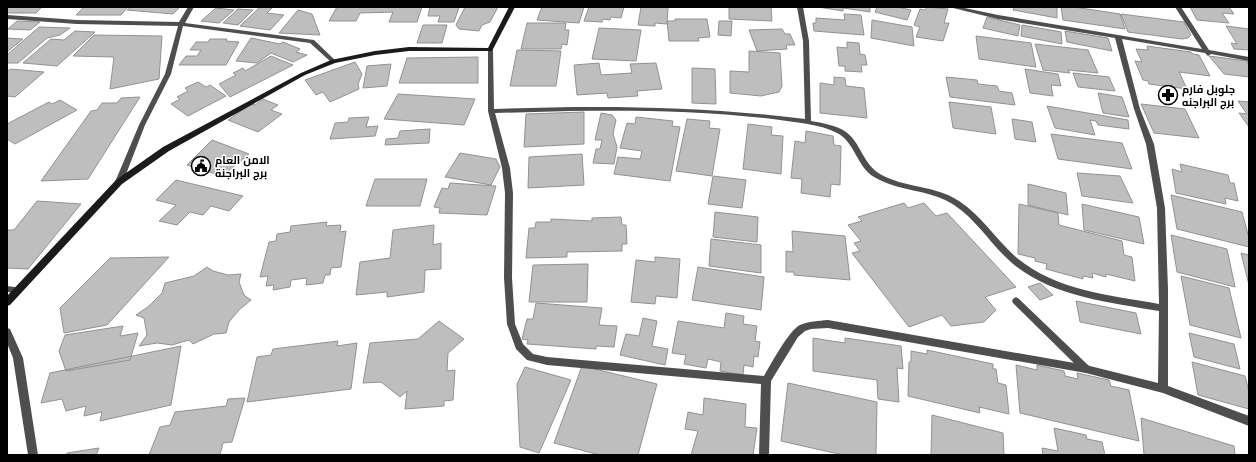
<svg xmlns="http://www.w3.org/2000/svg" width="1256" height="462" font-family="Mulish,Cairo,sans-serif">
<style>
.building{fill:#bebebe;stroke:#929292}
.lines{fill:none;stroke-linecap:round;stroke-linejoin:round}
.lane{fill:#4e4e4e;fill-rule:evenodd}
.street{fill:#4e4e4e;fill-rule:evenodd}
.secondary{fill:#1b1b1b;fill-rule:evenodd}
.labels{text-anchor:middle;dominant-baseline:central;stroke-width:3;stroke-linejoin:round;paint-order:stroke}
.poi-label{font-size:11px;font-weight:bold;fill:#000;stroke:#fff;text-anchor:start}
</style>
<rect width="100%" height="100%" fill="#fff"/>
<path class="building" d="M7 7H42L36 13H7Z
M84 7H128L121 15H76Z
M131 7H180L173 14 127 10Z
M260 7H273L267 13 284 15 270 30 240 26Z
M337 7H422L417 22H389L393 12 360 13 356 21H329Z
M430 7H459L454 22H438L440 16H428Z
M465 7H498L490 22 482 25 479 31 459 29 456 25Z
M542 7H584L579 23 537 20Z
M589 7H624L621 18 611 17 610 20 603 19 602 22 584 21Z
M641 7H668L667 24 655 23V26L638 25Z
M729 7H771L772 21 729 19Z
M818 7H870V12L843 8V11Z
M877 7H897L911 10 907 20 875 12Z
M927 7 948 9 944 23H949L943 41 916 37 920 27 914 25 920 9 925 10Z
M1014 7H1057V18L1013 10Z
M1061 7H1074L1120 14 1125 29 1063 20Z
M1190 7H1229L1234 14 1222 13 1229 23 1197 20Z
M216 8 234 10 219 23 201 21Z
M238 9 253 10 238 25 223 23Z
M298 10 312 14 320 35 279 33Z
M844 14 861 15 864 35 814 31 813 23H816V18L845 20Z
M1121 14 1184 22 1191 35 1188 38 1182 39 1128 32Z
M987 17 1020 25 1018 36 983 28Z
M675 19H707L710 37 698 38 699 41H669L667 21H675Z
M872 20 912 27 914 46 871 38Z
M17 21 40 22 30 30 8 29Z
M719 21H732L731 36 718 35Z
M527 23H566L565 30H569L567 45 562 44 561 49H521Z
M423 25H447L442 43H417Z
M1022 25 1061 32 1062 44 1021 36Z
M1226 26 1249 29V50L1234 49 1231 43 1237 44Z
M39 27 70 28 60 35 47 38 18 63H7V55Z
M599 28 641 30 636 61 592 59Z
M782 29 785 34H790L795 45H786L787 49 757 51 749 30Z
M75 31 95 32 57 66 23 63 51 39 64 40Z
M1065 31 1108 38 1112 51 1067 42Z
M94 35 162 36 159 79 110 89 114 57 73 56Z
M976 36 1031 43 1036 67 979 59Z
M7 38 23 39 7 52Z
M251 38 280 44 283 42 300 49 296 52 307 55 293 62 271 53 257 63 236 61Z
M210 39H227L226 41 239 42 226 65H179L186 56H197L201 50H190L196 42H208Z
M847 42 859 43 860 54 865 55 867 65H861L862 72 845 71V66H839L837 47 847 48Z
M1035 44 1088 50 1098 73 1068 70 1070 73 1043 70Z
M1147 46 1191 52 1193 54 1199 55 1210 76 1179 72 1187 89 1149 84 1148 81 1143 80 1135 61 1142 62 1136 49 1148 50Z
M517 50 561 51 556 86H510Z
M749 51 780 53 782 86 779 92 761 96 730 93V71L749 72Z
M271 56 293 65 230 97 219 84 236 75 233 73 243 68 245 71Z
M1209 56 1247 61 1249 66V77L1224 74Z
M478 57V83H399L407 58Z
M355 62 362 74 358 84 359 89 330 102 323 92 316 95 305 80Z
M599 63 601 75 632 73 630 64 656 63 662 89 637 91 638 96 608 98 607 93 577 95 574 65Z
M391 64 387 86 363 88 367 66Z
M692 68 715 69 716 104 692 103Z
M10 69 44 72 15 97 7 96V72Z
M1025 69 1058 74 1061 86 1051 85 1053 96 1030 93Z
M1073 73 1109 77 1115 91 1078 87Z
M834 77 845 78 846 86 864 88 867 118 820 113V83L834 85Z
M946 77 977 80 978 84 997 86 999 91 1012 93 1015 105 950 97Z
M198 82 206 87 210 85 226 96 188 116 171 104 180 99 177 97 188 91 185 88Z
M1098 93 1122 97 1129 117 1103 113Z
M398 94 475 99 464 125 384 119Z
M140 97 88 179 41 181 91 111 97 110 102 103H117L121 98Z
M263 99 278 105 271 110 282 114 258 132 228 120 251 104 255 105Z
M60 100 77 110 15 144 7 139V124L49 102 52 104Z
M1238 101 1249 102V127L1239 113 1247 114Z
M949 102 991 107 996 134 953 128Z
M1141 104 1185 109 1199 138 1154 133Z
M1047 106 1128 120 1129 129 1098 125 1096 121 1090 120 1095 135 1055 128Z
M584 112V144L524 147 526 114Z
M601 113 612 115 616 120 613 134 617 147 614 164 593 163 596 149H600L602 140H595Z
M369 117 366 127 378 126 375 136 330 139 335 123 348 122 349 118Z
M636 117 673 121 672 126 680 127 670 181 614 174 618 157 640 159 642 151 620 148 627 123 635 124Z
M687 119 710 121 709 128 720 129 712 176 676 171Z
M1012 119 1032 122 1036 142 1015 139Z
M748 124 772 127 771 135 783 136 781 174 743 169Z
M430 129 429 143 385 145 386 139 398 138 400 131Z
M806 131 833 136 834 145 841 146 840 185 831 184 830 197 801 193 802 179 791 178 795 141 805 143Z
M1051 134 1122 143 1132 169 1058 159Z
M212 140 249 154 222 176 187 165Z
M460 153 496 159 500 167 491 185 445 177Z
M582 154 584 185 528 188 529 157Z
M1180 164 1228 175 1230 183H1234L1238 201 1225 198 1226 204 1176 193 1172 169 1182 172Z
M1077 173 1120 176 1133 203 1082 196Z
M713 176 746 180 742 208 708 204Z
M375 179H427L420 206H366Z
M176 180 243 196 229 211 211 206 203 215 190 212 177 225 159 221 176 205 156 200Z
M450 183 496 186 487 215 439 213 440 208 434 207 442 188 448 189Z
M1028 184 1066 193 1068 215 1028 205Z
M1171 195 1242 212 1249 238V247L1177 229Z
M37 201 81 204 28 269 7 268V230H14Z
M904 203 908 208 924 203 936 216 947 213 1016 287 985 297 996 310 984 322 951 326 942 315 909 327 852 253 860 251 854 243 861 241 848 225 862 221 858 217Z
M1019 204 1058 213 1059 225 1122 241 1124 255 1132 257 1135 281 1106 274V277L1092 273 1093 278 1083 276V279L1046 269 1047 264 1035 261V258L1018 254Z
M1082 204 1139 217 1144 244 1084 230Z
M715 212 758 217 757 242 713 237Z
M621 217 622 225H626L627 244H622V251L567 252V257L526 258 529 228H535L536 222H551V219L592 221V218Z
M327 222 326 226 341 225 340 232 346 231 341 267 331 268 330 275H325L323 283 306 285 307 278 291 280 290 287 273 290 274 285 266 286 268 276 260 277 269 242 276 241 277 234 290 232 291 226Z
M434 225 433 245 441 243V269L425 270 424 292 387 297V292L356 295 360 262 390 258 393 230Z
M792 231 845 236 850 280 794 275V272H786V251L793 252Z
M1171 235 1227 249 1235 287 1177 272Z
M711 239 761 245V273L709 266Z
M1241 253 1249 255V285Z
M169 257 107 325 64 333 60 308 110 258Z
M655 257 680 259 677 298 656 296 655 304 631 302 636 260 655 262Z
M588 264 587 302H529L533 265Z
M207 267 213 271 228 275 241 274 239 282 244 295 251 300 239 310 229 322 226 333 214 334 193 344 189 340 172 345 157 343 139 346 147 335 144 318 136 315 149 306 162 293 165 283 194 276Z
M698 267 764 277 761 310 692 300Z
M1181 276 1229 288 1241 338 1190 325Z
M1040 283 1053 295 1040 300 1028 287Z
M1076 301 1136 313 1141 334 1080 322Z
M536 303 602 308 599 325 617 326 614 347 596 346V349L527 344 528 340 522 339 527 319H533Z
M726 313 744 316 743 324 757 326 755 341 760 342 758 357 754 356 753 367 744 365 743 375 720 371 721 362 708 359 706 368 684 364 686 355 672 353 678 321 724 328Z
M643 318 657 321 652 346 668 349 665 365 620 355 626 334 639 336Z
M439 321 464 339 448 353 447 371 455 370 453 400 444 401V406L405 409 407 391 400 397 381 382 363 383 370 343 418 339Z
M123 326 120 336 138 333 130 360 66 371 59 351 65 335Z
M1189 333 1234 344 1240 369 1194 357Z
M813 338 845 343V338L901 346 903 369 897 368 899 402 878 399 877 380 813 371Z
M338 341 337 346 357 343 351 389 247 402 257 357 271 355 273 349Z
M181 346 171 405 100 421 102 412 84 416 86 406 66 411 62 399 41 403 50 373Z
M927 350 993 364V369H996L998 383 1006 385 1009 414 979 407 980 413 908 396 909 362H911V351L927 354Z
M1192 362 1245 376 1249 392V409L1198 395Z
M1016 365 1037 370V365L1064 371 1065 376 1078 379 1077 373 1109 380 1111 386 1129 390 1139 441 1020 413Z
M582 366 657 384 638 455H600L554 443Z
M525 367 571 380 539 453 520 447 517 384Z
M788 383 877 402 876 455H843L781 441Z
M245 398 232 442 223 443 220 455H149L160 427 170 425 175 412 226 406 228 399Z
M704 398 746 404 745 427 757 428 753 455H691L698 431 685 429 688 412 703 415Z
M932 415 1003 433 1004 455H931Z
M1141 418 1234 446 1235 455H1144Z
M1054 428 1086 435 1087 439 1102 442 1105 455H1043L1042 448 1058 451Z
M99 448 96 455H66L67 453Z"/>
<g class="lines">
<path class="lane" d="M1016 297 1019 299 1089 366 1091 369 1089 372 1086 373 1083 372 1013 303 1012 301 1013 299Z"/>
<path class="street" d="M188 7H194L185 23 314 40 336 61 333 63 331 62 310 43 183 26 171 74 145 125 123 182 122 184H116L115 182 139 125 165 74 178 26 77 24 7 19V15L77 20 179 22Z
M797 7H803L809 41 811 121C822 123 836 125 846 132 861 143 863 164 880 174 904 188 935 185 959 201 982 216 997 241 1017 258 1057 291 1110 295 1159 304L1157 208 1146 144 1134 109 1115 38 998 19 949 7H960L998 15 1202 49 1175 7H1181L1209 50 1249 57V61L1211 54 1208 56 1205 53 1122 39 1140 109 1154 144 1165 208 1168 289V386L1249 416V426L1163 393 1086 373 828 328 811 329 805 331 798 337 771 381 769 455H759L761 384 547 365 527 360 516 349 507 324 504 278 505 193 502 168 488 111V49H492L493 50 494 109C598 105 701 106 805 119L803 41ZM570 111C640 110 710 111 780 120 798 123 820 124 837 133 855 142 857 167 874 177 899 192 930 189 954 205 977 220 991 245 1012 263 1053 297 1108 302 1159 311L1158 383 1086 365 828 320C818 321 809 321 800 325 789 330 771 364 764 376L547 357 533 354 523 344 515 324 512 278 513 193 510 168 495 113Z
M7 286 21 288 22 290 21 292 18 293 7 292Z
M7 328 10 329 23 358 38 455H28L13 358 7 343Z"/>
<path class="secondary" d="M509 7H515L492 51H409L375 55 335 63 305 75 169 151 122 184 10 305 7 306V296L116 180 163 147 301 73 331 60 375 51 409 47 488 48Z"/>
</g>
<defs>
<g id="pharmacy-ring" transform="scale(1)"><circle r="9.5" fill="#fff" stroke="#000" stroke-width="1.5"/><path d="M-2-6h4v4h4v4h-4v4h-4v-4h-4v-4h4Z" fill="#000"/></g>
<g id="civic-ring" transform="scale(1)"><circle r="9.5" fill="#fff" stroke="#000" stroke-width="1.5"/><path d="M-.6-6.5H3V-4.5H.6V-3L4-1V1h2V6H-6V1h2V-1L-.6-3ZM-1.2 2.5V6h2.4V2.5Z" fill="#000"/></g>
</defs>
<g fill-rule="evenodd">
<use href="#pharmacy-ring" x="1168" y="95"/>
<use href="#civic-ring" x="201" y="166"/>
</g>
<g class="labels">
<g class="poi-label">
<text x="1182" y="89">جلوبل فارم<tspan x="1182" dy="13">برج البراجنه</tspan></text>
<text x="215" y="160">الامن العام<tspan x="215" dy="13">برج البراجنة</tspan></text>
</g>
</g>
<rect width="1256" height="462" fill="none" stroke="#000000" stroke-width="16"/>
</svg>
